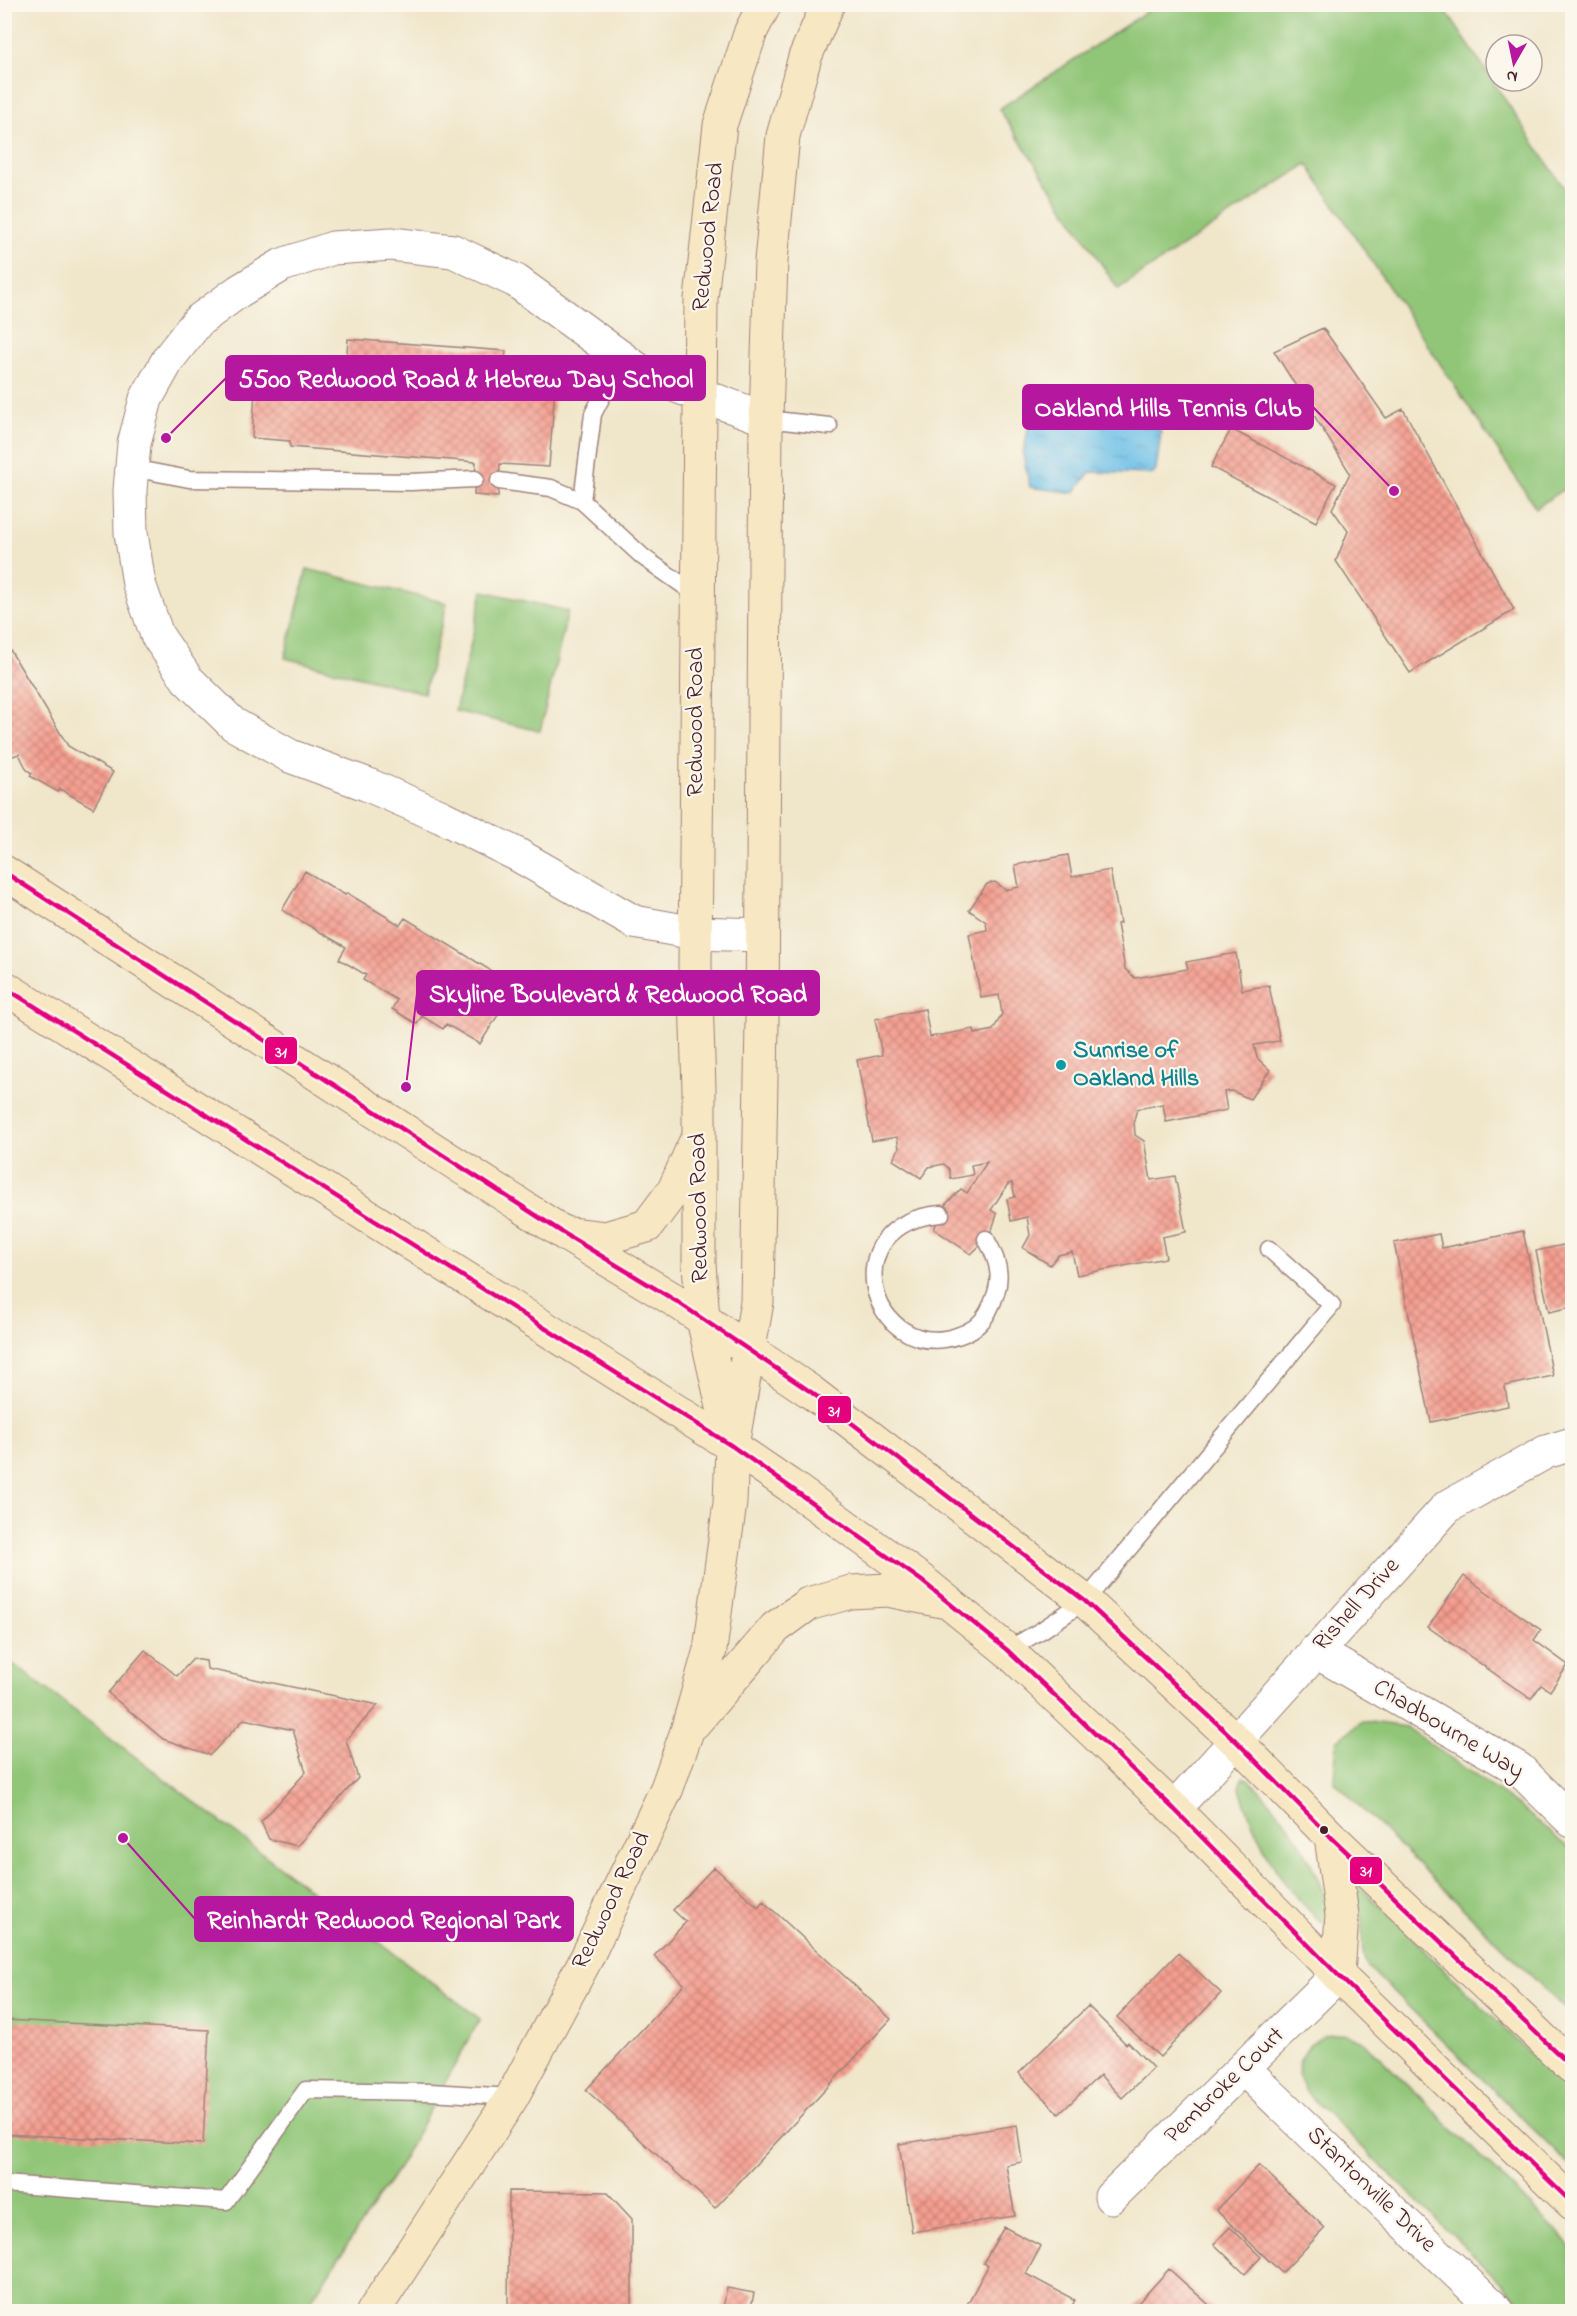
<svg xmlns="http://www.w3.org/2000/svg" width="1577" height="2316" font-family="'Indie Flower',sans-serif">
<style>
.green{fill:#91c678;stroke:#6e7252;stroke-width:1.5}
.water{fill:url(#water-ripples);stroke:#5b708a;stroke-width:1.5}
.building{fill:url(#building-cross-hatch)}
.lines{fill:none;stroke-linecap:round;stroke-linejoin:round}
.lane-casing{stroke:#9d827a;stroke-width:19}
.street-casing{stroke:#9d827a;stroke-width:35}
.secondary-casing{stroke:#9d827a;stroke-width:35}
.lane{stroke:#fff;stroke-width:16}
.street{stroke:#fff;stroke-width:33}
.secondary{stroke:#f7e8c3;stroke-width:33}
.bus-1-casing{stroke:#fbf7ec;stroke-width:9}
.bus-1{stroke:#e5007d;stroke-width:4.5}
.culture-dot{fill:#0f9aa8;stroke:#fbf7ec;stroke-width:2}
.bus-dot{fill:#4a1f2b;stroke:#fbf7ec;stroke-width:2}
.labels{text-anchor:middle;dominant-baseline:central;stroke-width:4.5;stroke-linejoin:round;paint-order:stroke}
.street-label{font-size:24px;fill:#4a1f2b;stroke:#fbf7ec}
.culture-label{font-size:24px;font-weight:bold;fill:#0d838f;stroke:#fbf7ec;text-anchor:start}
.leader{fill:none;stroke:#b5179e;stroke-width:2}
.callout-dot{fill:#b5179e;stroke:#fbf7ec;stroke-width:2}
.callout{fill:#b5179e;stroke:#b5179e;stroke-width:2}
.callout-label{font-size:26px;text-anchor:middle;font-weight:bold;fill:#fff}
.line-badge{stroke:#fbf7ec;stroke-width:2}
.badge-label{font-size:16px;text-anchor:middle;font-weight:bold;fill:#fff}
</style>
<defs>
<pattern id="water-ripples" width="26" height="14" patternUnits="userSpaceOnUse" patternTransform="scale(1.5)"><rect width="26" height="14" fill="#6cc0e8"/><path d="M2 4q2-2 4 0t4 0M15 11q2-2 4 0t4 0" fill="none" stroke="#5b9bbc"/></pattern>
<pattern id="building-cross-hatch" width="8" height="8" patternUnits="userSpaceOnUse" patternTransform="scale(1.5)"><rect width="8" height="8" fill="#f59f90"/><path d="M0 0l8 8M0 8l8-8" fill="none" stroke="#c88176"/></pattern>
</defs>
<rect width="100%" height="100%" fill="#fbf7ec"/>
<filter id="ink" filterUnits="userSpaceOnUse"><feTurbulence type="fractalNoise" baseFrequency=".0167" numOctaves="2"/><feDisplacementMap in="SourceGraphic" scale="12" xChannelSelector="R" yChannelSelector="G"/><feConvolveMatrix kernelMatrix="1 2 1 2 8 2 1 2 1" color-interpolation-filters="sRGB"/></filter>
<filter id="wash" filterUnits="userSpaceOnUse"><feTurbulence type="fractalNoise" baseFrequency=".008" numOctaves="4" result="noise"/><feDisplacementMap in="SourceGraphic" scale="24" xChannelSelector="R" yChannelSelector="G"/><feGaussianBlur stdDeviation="1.35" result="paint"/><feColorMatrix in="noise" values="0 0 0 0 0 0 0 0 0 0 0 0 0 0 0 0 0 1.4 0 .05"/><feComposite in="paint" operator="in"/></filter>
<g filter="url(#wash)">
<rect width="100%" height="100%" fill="#f0e6ca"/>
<path class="green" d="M1158 4 1442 5 1572 200V483L1536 508 1307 164 1118 289 999 109Z
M307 569 447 603 424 693 285 658Z
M483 591 568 611 540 731 455 711Z
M4 1657 480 2019 399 2166 304 2311H5Z
M1362 1721 1406 1727 1520 1807 1572 1850V2016L1334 1781 1337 1741Z
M1243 1777 1250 1780C1295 1826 1312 1858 1332 1917L1326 1924C1318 1921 1312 1913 1305 1906 1271 1872 1254 1831 1239 1786Z
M1353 1880 1572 2095V2167L1368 1967C1360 1954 1363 1939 1362 1924 1360 1909 1355 1895 1349 1882Z
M1344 2033 1364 2042 1572 2247V2311H1530L1306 2092 1298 2074 1300 2060 1309 2046 1324 2035Z"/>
<path class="water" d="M1032 411 1096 412 1158 429 1161 432 1156 470 1153 474 1090 472 1074 493 1030 487 1023 454Z"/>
<g id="blocks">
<path class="building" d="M1323 328 1386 418 1403 409 1514 610 1410 673 1336 561 1348 531 1332 509 1350 473 1274 351Z
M348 339 506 351 504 369 556 373 549 467 500 464 498 497 474 495 476 462 290 447V441L252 438 257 359 346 366Z
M1231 429 1336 484 1316 522 1211 467Z
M4 640 68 746 113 772 93 808 60 789 58 792 30 776 32 773 27 770 19 754 4 759Z
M1068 855 1072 877 1110 870 1120 923 1117 924 1125 969 1135 978 1188 969 1186 962 1236 953 1242 990 1269 985 1280 1041 1254 1045 1257 1058 1270 1070 1250 1099 1232 1091 1224 1092 1227 1110 1166 1122 1163 1104 1137 1109 1134 1120 1135 1135 1144 1141 1151 1180 1175 1176 1186 1232 1162 1237 1166 1258 1077 1275 1072 1252 1058 1255 1050 1265 1023 1248 1030 1235 1027 1217 1011 1221 1007 1199 1015 1197 1012 1183 1008 1184 991 1210 997 1214 990 1236 971 1254 934 1229 945 1205 961 1189 967 1193 987 1162 971 1165 973 1175 951 1179 949 1169 944 1164 929 1167 921 1178 893 1160 899 1148 897 1137 872 1141 857 1060 882 1055 875 1019 925 1009 930 1037 974 1029 975 1034 993 1030 1002 1014 999 995 981 998 969 934 987 930 986 922 969 910 987 884 995 882 1006 890 1019 887 1015 865Z
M305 871 345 895 347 893 400 925 405 918 516 986 480 1044 446 1024 443 1029 422 1016 417 1024 392 1009 397 1000 363 980 366 975 339 959 346 947 282 910Z
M1523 1231 1553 1376 1505 1386 1508 1406 1431 1422 1394 1243 1439 1234 1442 1248Z
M1572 1243V1307L1549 1312 1536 1251Z
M1464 1576 1541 1630 1534 1640 1568 1665 1550 1691 1541 1685 1531 1699 1428 1627Z
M145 1650 177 1676 193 1659 206 1661 207 1669 378 1705 346 1740 358 1778 297 1846 269 1839 261 1822 306 1772 293 1730 244 1719 210 1755 163 1739 108 1693Z
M714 1867 758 1907 763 1901 891 2019 715 2208 586 2090 684 1984 654 1956 686 1922 673 1910Z
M1178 1953 1221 1993 1160 2057 1117 2017Z
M1088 2006 1126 2044 1128 2042 1153 2068 1122 2098 1100 2075 1059 2114 1019 2073Z
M4 2020 209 2030 203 2144 4 2134Z
M1017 2125 1022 2162 1006 2165 1015 2216 912 2232 899 2144Z
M1259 2165 1325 2228 1282 2273 1216 2210Z
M509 2191 607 2192 632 2219V2312H508Z
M1004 2227 1041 2246 1026 2274 1075 2300 1069 2312H967L964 2310 988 2266 983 2263Z
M1230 2227 1261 2257 1245 2274 1214 2244Z
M1169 2269 1217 2312H1130Z
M727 2288 754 2293 750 2312H722Z"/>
</g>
</g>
<g filter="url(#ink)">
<use href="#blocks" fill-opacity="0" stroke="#9d827a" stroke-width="1.5"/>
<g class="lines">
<g class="lane-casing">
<path id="lane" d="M766 419 829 426
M132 468 189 479 411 482 475 479
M499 481 551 488 582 501 643 557 697 595
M582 501 593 414 622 358
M941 1214C830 1223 871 1364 957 1336 971 1332 981 1325 988 1312 1003 1284 1002 1266 986 1239
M1007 1650 1042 1630 1085 1601 1332 1305 1269 1249
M4 2184 226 2201 306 2090 430 2092 512 2097"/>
</g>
<g class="street-casing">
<path id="street" d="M762 935 695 933 634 922 518 855 442 817 366 784 290 756 233 724 187 679 157 635 139 584 131 533 130 490 134 444 146 399 169 358 198 321 239 291 282 265 333 248 391 244 453 251 516 281 644 374 766 419
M1315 1651 1519 1769 1572 1821
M1174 1809 1447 1507 1546 1452 1572 1444
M1243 2068 1498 2312
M1111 2197 1338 1975"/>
</g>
<g class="secondary-casing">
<path id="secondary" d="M4 872 565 1234 676 1301 811 1392 1085 1601 1236 1741 1331 1837 1572 2067
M4 987 732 1446 789 1485 922 1581 1007 1650 1174 1809 1338 1975 1572 2203
M570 1234 605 1238 647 1226 674 1190 694 1145
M729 1433 703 1319 699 1264V1089L695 966 701 299 720 125 751 31 765 4
M694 1723 775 1628 808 1604 851 1592 888 1590 942 1601
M1331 1837 1342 1915 1338 1975
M373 2312 512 2097 586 1959 667 1788 687 1731 710 1650 730 1503 732 1446 757 1302 762 1022 766 419 771 261 783 136 805 57 828 4"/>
</g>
<use href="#lane" class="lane"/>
<use href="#street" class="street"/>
<use href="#secondary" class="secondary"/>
<g class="bus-1-casing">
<path id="bus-1" d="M4 872 565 1234 676 1301 811 1392 1085 1601 1236 1741 1331 1837 1572 2067
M4 987 732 1446 922 1581 1007 1650 1174 1809 1338 1975 1572 2203"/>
</g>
<use href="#bus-1" class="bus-1"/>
</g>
</g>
<circle class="culture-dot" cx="1061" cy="1065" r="6"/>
<circle class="bus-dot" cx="1324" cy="1830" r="5"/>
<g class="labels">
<g class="street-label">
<text transform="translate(709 237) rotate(-84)">Redwood Road</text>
<text transform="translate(696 722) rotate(-90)">Redwood Road</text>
<text transform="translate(700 1208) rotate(-91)">Redwood Road</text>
<text transform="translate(1357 1605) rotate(-48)">Rishell Drive</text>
<text transform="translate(1448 1730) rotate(31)">Chadbourne Way</text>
<text transform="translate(612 1901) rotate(-64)">Redwood Road</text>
<text transform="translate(1225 2086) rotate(-44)">Pembroke Court</text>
<text transform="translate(1371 2190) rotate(44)">Stantonville Drive</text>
</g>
<g class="culture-label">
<text x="1073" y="1051">Sunrise of<tspan x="1073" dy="28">Oakland Hills</tspan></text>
</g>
</g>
<path class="leader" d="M166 438L226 378M1394 491L1313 407M406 1087L417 993M123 1838L195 1919"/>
<g class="callout-dot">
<circle cx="166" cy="438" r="6"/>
<circle cx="1394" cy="491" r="6"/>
<circle cx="406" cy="1087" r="6"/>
<circle cx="123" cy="1838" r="6"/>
</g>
<g class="callout">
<rect x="226" y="356" width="479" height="44" rx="6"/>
<rect x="1023" y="385" width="290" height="44" rx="6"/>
<rect x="417" y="971" width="402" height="44" rx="6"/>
<rect x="195" y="1897" width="378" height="44" rx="6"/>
</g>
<g class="callout-label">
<text x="466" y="387">5500 Redwood Road &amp; Hebrew Day School</text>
<text x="1168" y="416">Oakland Hills Tennis Club</text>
<text x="618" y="1002">Skyline Boulevard &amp; Redwood Road</text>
<text x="384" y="1928">Reinhardt Redwood Regional Park</text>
</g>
<g class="line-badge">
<rect x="264" y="1036" width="34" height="29" rx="6" fill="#e5007d"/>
<rect x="817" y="1395" width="35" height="29" rx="6" fill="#e5007d"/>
<rect x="1349" y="1856" width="34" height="29" rx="6" fill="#e5007d"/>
</g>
<g class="badge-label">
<text x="281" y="1057">31</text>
<text x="834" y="1416">31</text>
<text x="1366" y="1876">31</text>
</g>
<rect width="1577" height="2316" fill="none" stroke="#fbf7ec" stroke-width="24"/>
<g transform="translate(1514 63) rotate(189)"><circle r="28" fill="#fbf7ec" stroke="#b4a19f" stroke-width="1.5"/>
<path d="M0-4.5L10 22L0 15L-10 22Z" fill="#b5179e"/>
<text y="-9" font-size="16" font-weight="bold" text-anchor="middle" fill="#4a1f2b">N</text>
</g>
</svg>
